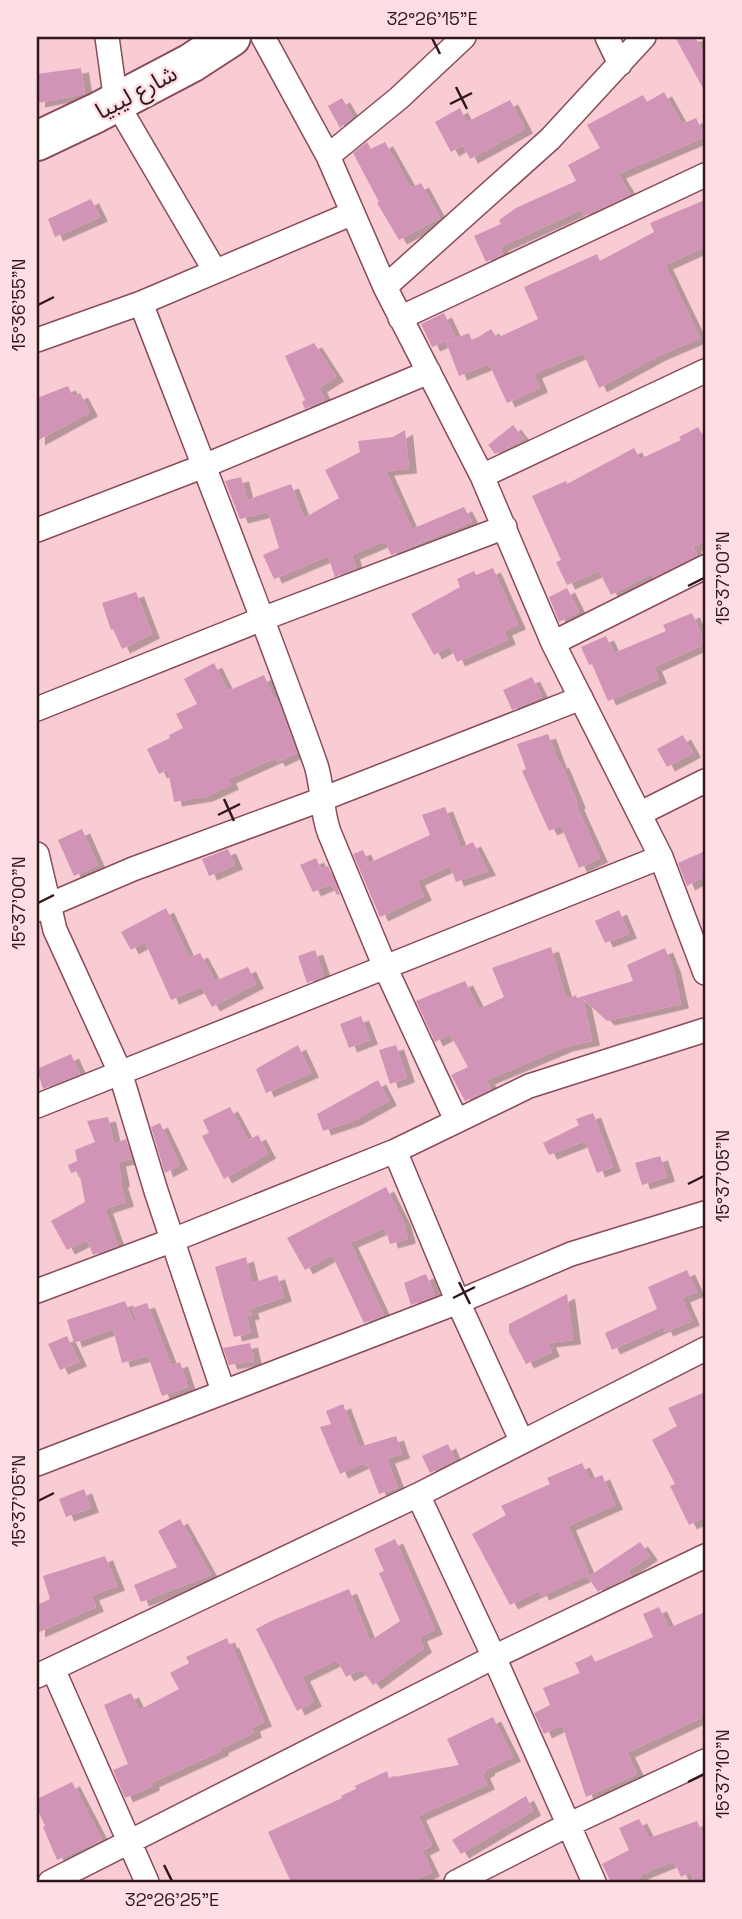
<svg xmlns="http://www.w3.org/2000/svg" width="742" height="1919" font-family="'Space Grotesk','Noto Sans Arabic',sans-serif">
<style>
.building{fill:#d294b6;filter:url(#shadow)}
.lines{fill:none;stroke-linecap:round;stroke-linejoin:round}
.minor-casing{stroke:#894b59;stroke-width:26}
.trunk-casing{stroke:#894b59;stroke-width:42}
.minor{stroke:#fff;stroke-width:23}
.trunk{stroke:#fff;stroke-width:38}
.ticks{fill:none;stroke:#32171d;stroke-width:2.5}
.labels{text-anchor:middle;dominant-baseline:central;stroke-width:5;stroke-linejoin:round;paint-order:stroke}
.street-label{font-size:23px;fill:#32171d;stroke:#fcdee3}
.neatline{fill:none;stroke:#32171d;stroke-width:2.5}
.ticks-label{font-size:18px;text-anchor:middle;fill:#32171d}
</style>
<defs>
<filter id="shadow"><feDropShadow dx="8" dy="4.5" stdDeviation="0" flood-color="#0004"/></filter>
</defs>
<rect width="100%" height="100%" fill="#f9ccd4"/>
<path class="building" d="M675 37H695L705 56V92Z
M81 68 85 94 37 103V74Z
M664 92 682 124 696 118 705 137 618 174 630 194 624 198 584 216 581 210 500 247 503 254 486 262 474 236 501 224 499 220 516 208 576 181 568 165 600 148 587 125 643 95 647 102Z
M342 98 353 117 340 128 328 106Z
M510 100 525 129 470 159 463 145 451 152 435 122 460 108 467 122Z
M367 142 371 149 385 142 411 188 421 183 440 218 399 240 377 203 379 202 353 153Z
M91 199 100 217 55 237 48 219Z
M705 200V247L665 265 700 338 658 356 599 388 583 353 534 374 540 388 507 403 489 364 459 376 446 342 469 333 472 341 491 329 497 338 538 319 524 287 597 254 600 261 654 232 650 223Z
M444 313 455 337 432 347 421 324Z
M314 343 336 377 319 388 325 400 305 409 302 402 305 400 285 356Z
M68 386 73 397 80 393 90 412 37 441V398Z
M513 425 524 439 495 454 488 445Z
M698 427 705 439V541L693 547 697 555 653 578 651 574 611 595 599 571 567 585 556 562 561 560 532 496 566 481 567 484 634 448 640 459 681 440 679 437Z
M405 430 409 469 386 471 412 529 464 507 472 522 391 555 385 541 352 555 356 568 335 577 328 556 274 579 263 555 279 548 268 512 240 519 225 481 241 477 247 500 291 484 304 518 339 498 325 470 360 452 358 441 393 437Z
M493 568 518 625 504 631 508 640 457 662 450 646 434 655 411 614 460 587 457 579 474 571 476 575Z
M567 588 579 612 559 622 549 597Z
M136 592 152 634 122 649 113 629 111 630 102 603Z
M692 613 705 644 654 667 659 679 608 701 592 664 589 665 581 647 606 636 614 653 666 631 663 625Z
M214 663 228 691 264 675 274 699 277 698 297 753 277 762 275 758 228 779 231 785 205 797 174 802 168 770 159 774 147 749 170 738 169 735 183 728 176 714 197 704 184 679Z
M532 677 542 697 512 710 503 690Z
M548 734 559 764 561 763 578 804 576 805 600 858 579 868 561 826 549 831 522 771 526 769 517 744Z
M683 735 693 753 667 767 657 749Z
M445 807 461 848 473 842 488 871 456 882 450 866 417 881 424 896 380 917 353 854 363 850 369 863 430 835 422 815Z
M82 829 98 865 74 876 58 840Z
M228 849 235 865 209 876 202 859Z
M705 851V876L687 886 678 863Z
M316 858 321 869 328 866 340 894 337 895 331 884 313 892 300 865Z
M166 908 189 958 200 953 215 981 248 967 256 984 212 1007 201 987 171 1000 145 942 131 950 121 932Z
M619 910 629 934 605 943 595 921Z
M551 947 566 999 576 995 577 998 633 981 627 965 665 948 673 968 681 1004 607 1021 583 999 592 1041 565 1047 487 1080 491 1089 465 1101 451 1075 468 1067 450 1034 435 1042 416 1001 465 981 479 1009 504 997 492 968Z
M315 950 324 976 307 983 298 956Z
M361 1016 370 1040 349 1048 340 1024Z
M298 1045 311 1073 266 1093 256 1069Z
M396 1045 407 1078 390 1084 379 1050Z
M71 1054 80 1074 43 1089 37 1069Z
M378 1080 389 1101 353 1121 323 1131 317 1114Z
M230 1107 248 1140 258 1135 268 1154 224 1179 202 1136 209 1133 203 1120Z
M593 1113 613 1167 597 1173 585 1141 549 1155 543 1143 579 1125 576 1119Z
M108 1117 114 1144 126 1139 132 1159 118 1162 122 1182 120 1183 126 1202 105 1209 118 1246 93 1255 87 1240 67 1250 51 1221 85 1202 79 1171 71 1173 68 1165 77 1161 75 1150 95 1142 87 1121Z
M160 1123 180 1165 165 1173 151 1127Z
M660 1156 667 1177 642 1185 635 1163Z
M386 1187 403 1221 408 1239 390 1244 385 1228 350 1243 384 1315 364 1323 332 1255 305 1270 287 1238Z
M246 1257 252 1283 277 1275 284 1297 250 1309 252 1315 247 1316 251 1333 234 1337 215 1267Z
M687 1270 697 1292 682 1298 692 1321 665 1332 663 1327 612 1350 605 1333 657 1309 648 1287Z
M426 1274 435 1296 411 1305 404 1283Z
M567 1294 573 1340 548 1343 552 1352 526 1364 509 1332V1324Z
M125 1301 134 1323 137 1322 132 1308 147 1303 171 1365 180 1362 188 1387 162 1396 148 1356 122 1363 113 1329 74 1343 67 1320Z
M67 1336 79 1362 60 1370 48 1344Z
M250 1343 254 1361 229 1365 223 1348Z
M705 1392V1517L689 1525 670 1486 675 1484 652 1440 677 1426 668 1408Z
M343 1404 359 1447 396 1436 402 1454 387 1459 398 1488 379 1494 368 1465 365 1466 364 1463 340 1474 320 1427 331 1424 326 1411Z
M448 1444 455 1460 430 1473 422 1456Z
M582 1463 590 1480 602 1475 615 1505 568 1526 589 1575 541 1596 539 1591 510 1605 472 1534 506 1515 501 1506 550 1484 547 1478Z
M84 1489 91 1508 66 1517 59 1499Z
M180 1519 211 1575 141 1602 134 1585 177 1567 158 1531Z
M395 1539 435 1630 419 1637 424 1648 373 1685 361 1669 346 1677 337 1660 302 1677 314 1702 297 1711 256 1629 273 1620 349 1589 370 1641 400 1621 379 1573 384 1571 374 1549Z
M640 1542 650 1556 628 1571 631 1576 610 1586 609 1584 598 1592 588 1577Z
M105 1556 117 1586 91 1596 96 1607 37 1633V1605L50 1599 43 1576Z
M659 1607 669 1628 705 1612V1716L627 1753 637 1774 586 1797 562 1725 544 1734 534 1713 550 1705 543 1688 580 1673 575 1663 592 1655 595 1662 653 1637 643 1614Z
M227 1638 229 1644 231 1643 264 1722 252 1727 254 1733 220 1749 221 1751 151 1783 152 1786 125 1798 113 1770 128 1764 104 1705 131 1693 139 1710 179 1689 170 1673 189 1663 186 1657Z
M493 1717 513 1757 487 1769V1771L482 1774 487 1785 418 1816 432 1846 422 1851 432 1872 411 1882H291L268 1832 342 1798 341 1796 356 1789 355 1786 387 1771 389 1778 459 1765 447 1739Z
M72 1782 102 1840 57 1860 43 1827 45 1826 37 1808V1799Z
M526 1796 533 1811 461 1854 452 1840Z
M639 1819 649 1838 697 1821 705 1839V1882H695L690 1872 681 1877 674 1861 640 1875 641 1877 630 1882H611L602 1864 629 1850 619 1828Z"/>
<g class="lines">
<g class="minor-casing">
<path id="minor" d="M107 37 116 102 215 271
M263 37 328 156 385 287 482 476 553 643 661 857 705 973
M607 37 620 64
M328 156 399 98 464 37
M385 287 550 139 644 37
M141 303C200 457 261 610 316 765 323 787 321 810 329 832L385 967 456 1120
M400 318 705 175
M37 340 141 303 353 213
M482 476 705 371
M37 530 204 466 429 372
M553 643 705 567
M37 709 262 619 505 527
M641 813 705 781
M37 854 55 930 120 1072 156 1191 223 1391
M37 910 133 869 320 800 581 698
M37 1106 661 857
M395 1151 458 1302 522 1442
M37 1291 173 1240 395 1151 529 1086 705 1030
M37 1464 458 1302 571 1254 705 1213
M418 1495 494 1657 594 1882
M53 1669 147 1882
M37 1676 418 1495 705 1349
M50 1882 494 1657 705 1556
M456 1882 568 1825 705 1761"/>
</g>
<g class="trunk-casing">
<path id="trunk" d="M37 141 96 113 191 63 231 37"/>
</g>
<use href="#minor" class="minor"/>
<use href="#trunk" class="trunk"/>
</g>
<path class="ticks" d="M432 38 440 54M456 87 467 109M450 104 472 93M38 305 54 297M688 586 704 578M224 799 234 821M218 815 240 804M38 903 54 895M688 1184 704 1176M459 1282 470 1304M453 1298 475 1287M38 1501 54 1493M688 1782 704 1774M164 1865 172 1881"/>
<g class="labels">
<g class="street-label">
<text transform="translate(136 92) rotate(-28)">شارع ليبيا</text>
</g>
</g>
<rect width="742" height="1919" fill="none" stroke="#fcdee3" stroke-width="77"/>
<rect x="38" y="38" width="666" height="1843" class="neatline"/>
<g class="ticks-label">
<text x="432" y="25">32°26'15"E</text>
<text transform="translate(19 305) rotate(-90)" y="6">15°36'55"N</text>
<text transform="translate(723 578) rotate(-90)" y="6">15°37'00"N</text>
<text transform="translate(19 903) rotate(-90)" y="6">15°37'00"N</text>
<text transform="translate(723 1176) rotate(-90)" y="6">15°37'05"N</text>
<text transform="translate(19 1501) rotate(-90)" y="6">15°37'05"N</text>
<text transform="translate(723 1774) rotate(-90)" y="6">15°37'10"N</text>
<text x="172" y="1906">32°26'25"E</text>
</g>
</svg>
